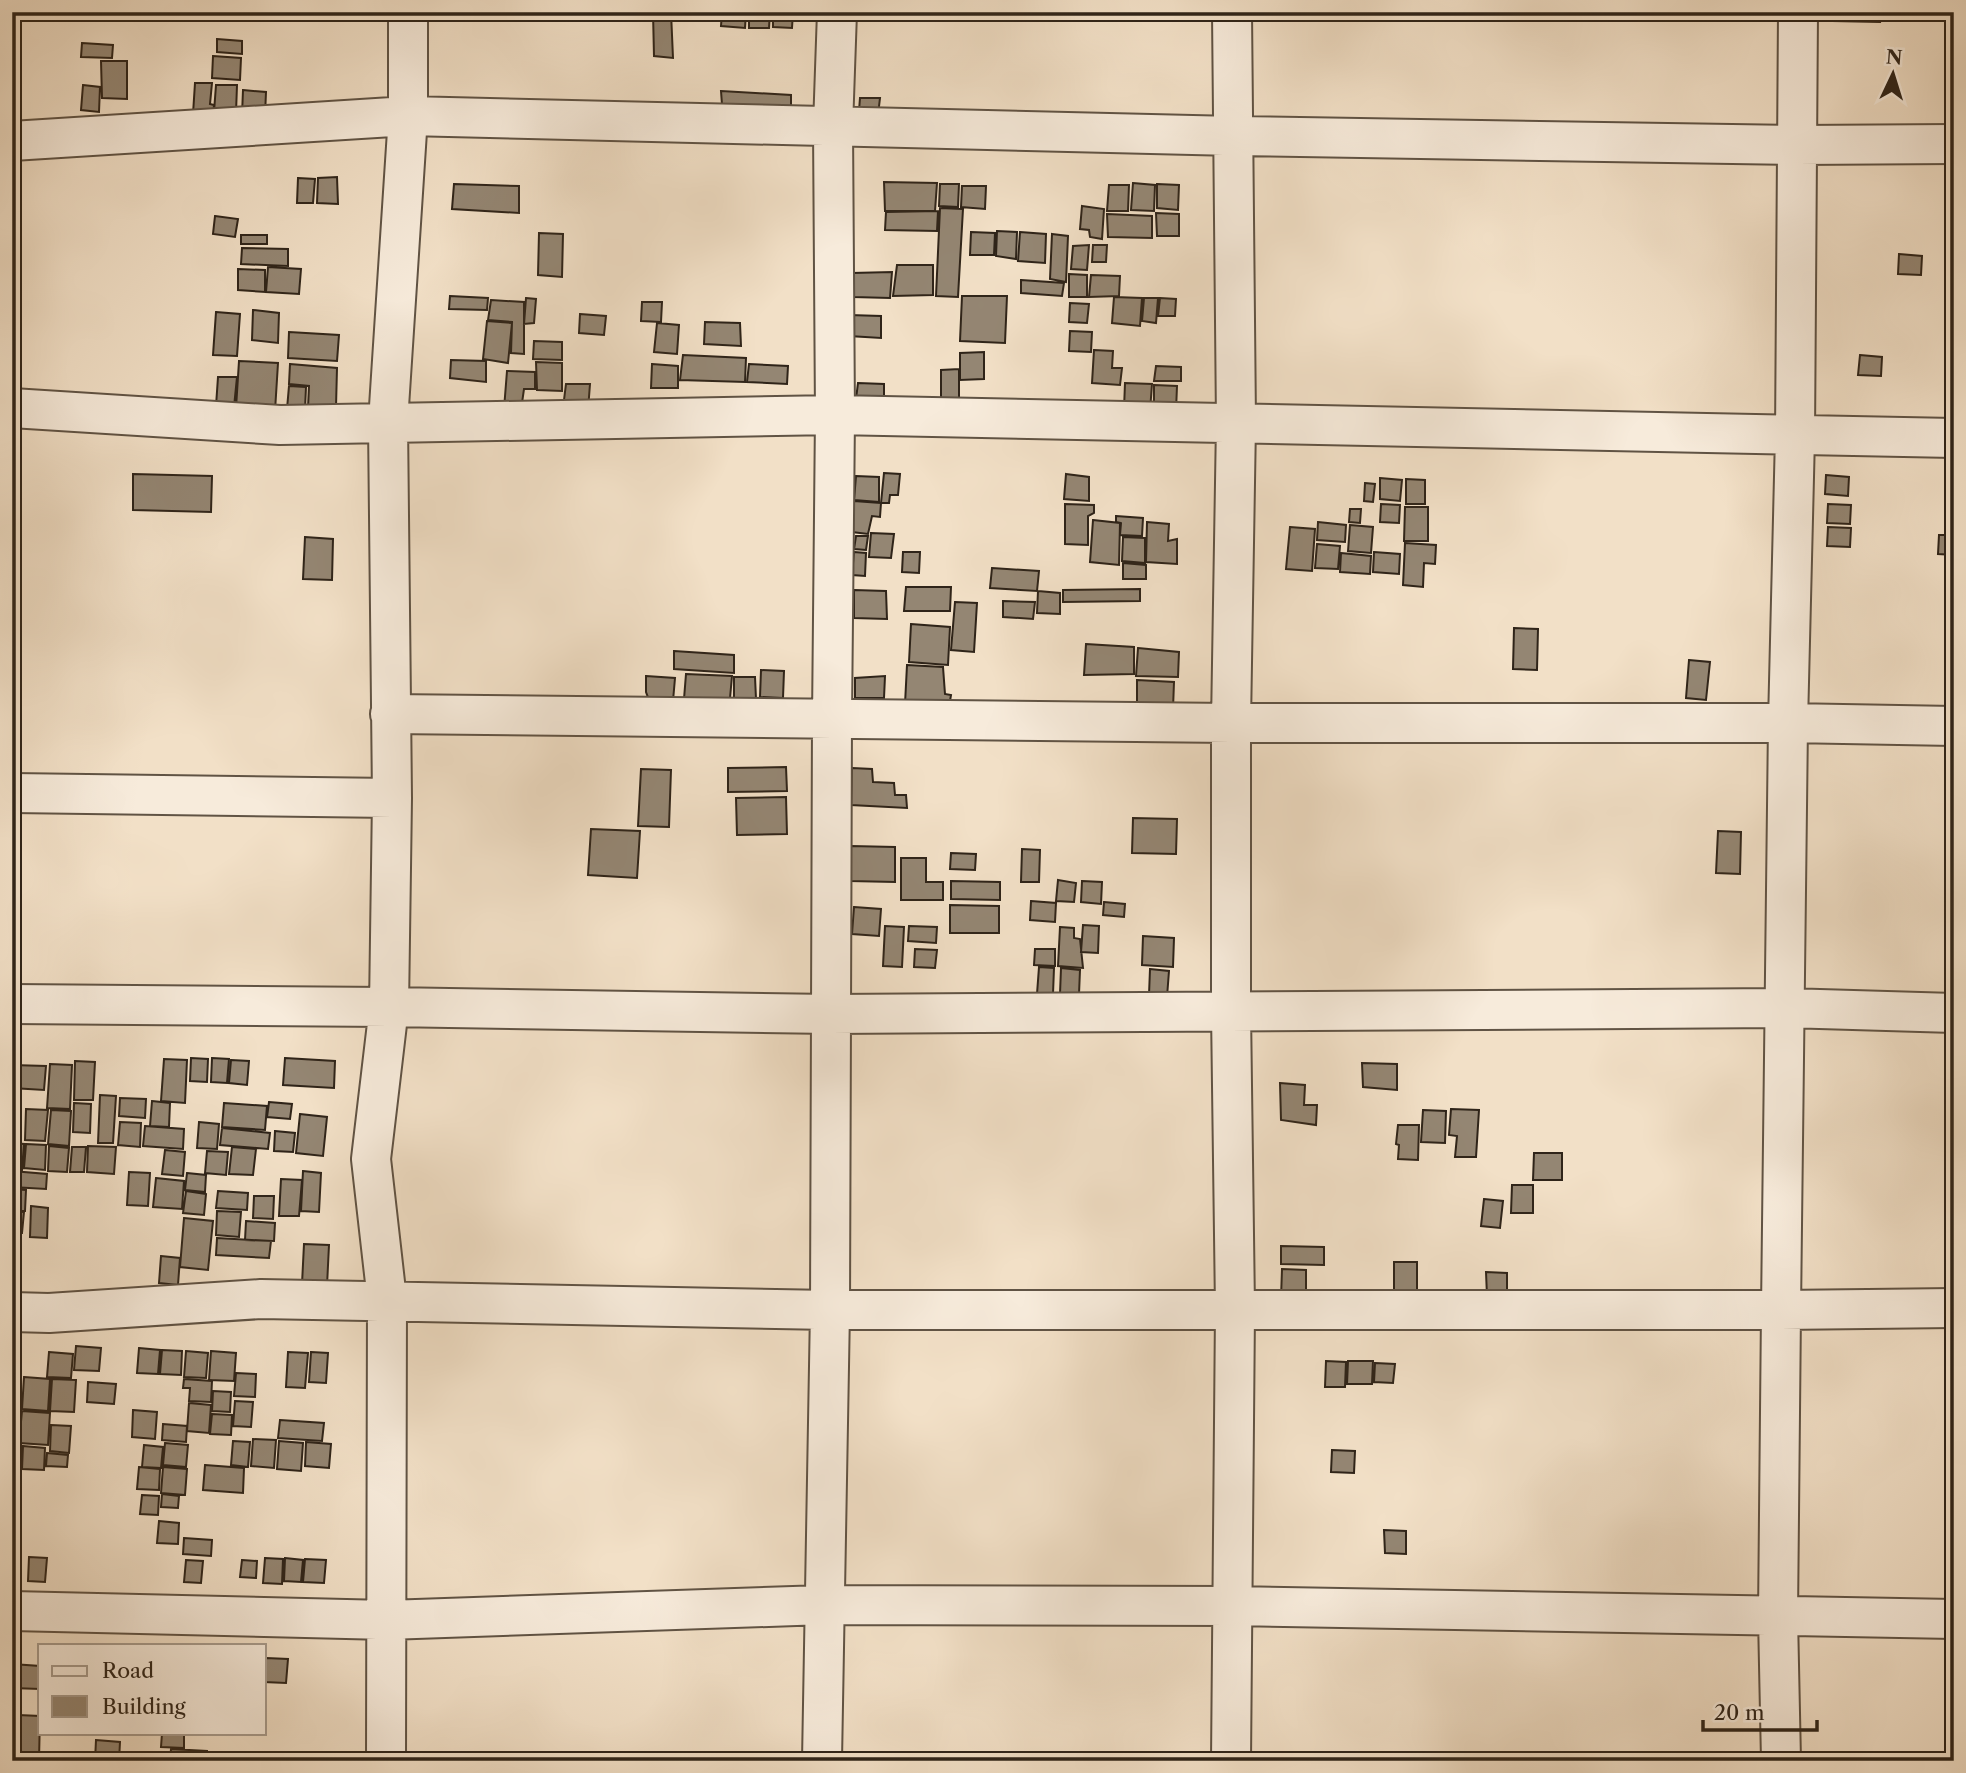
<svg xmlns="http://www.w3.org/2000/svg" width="1966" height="1773" font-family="'Libre Caslon Text',serif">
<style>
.building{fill:#948673;stroke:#2f2419;stroke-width:2}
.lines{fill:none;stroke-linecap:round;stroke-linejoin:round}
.street-casing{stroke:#605344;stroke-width:42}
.street{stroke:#f7ebdb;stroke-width:38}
</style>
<rect width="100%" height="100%" fill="#f2e0c7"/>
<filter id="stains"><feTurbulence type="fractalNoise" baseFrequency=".00286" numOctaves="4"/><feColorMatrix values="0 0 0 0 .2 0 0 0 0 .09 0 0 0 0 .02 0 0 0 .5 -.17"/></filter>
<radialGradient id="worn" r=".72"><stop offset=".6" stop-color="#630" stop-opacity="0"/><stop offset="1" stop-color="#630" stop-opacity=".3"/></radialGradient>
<path class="building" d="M82 12H106V18L82 17Z
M653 12H671L673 58 654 56Z
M722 12H746L745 28 721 26Z
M749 12H770L769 28H749Z
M773 12H793L792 28 773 27Z
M1833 12H1879L1880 22 1833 21Z
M217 39 242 41V54L217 52Z
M82 43 113 45 112 58 81 57Z
M213 56 241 58 240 80 212 78Z
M101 61H127V99L102 98Z
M195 83H212L210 104 214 105 213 115 193 114Z
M83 85 100 87 99 112 81 110Z
M216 85H237L236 113 214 112Z
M243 90 266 92 265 116 242 115Z
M721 91 791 95V122L723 118Z
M860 98H880L877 123 859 111Z
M337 177 338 204 317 203 318 178Z
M298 178 315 179 313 203H297Z
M884 182 937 183 935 211H885Z
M1133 183 1155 185 1154 211 1131 210Z
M454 184 519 186V213L452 209Z
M940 184H959L958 207 939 206Z
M1157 184 1179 185 1178 210 1157 208Z
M1109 185H1129L1128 211H1107Z
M962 186H986L985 209 961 207Z
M1082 206 1104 209 1102 239 1090 237 1089 230 1080 229Z
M940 208 963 209 958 297 936 296Z
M938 211 937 231 885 230 886 212Z
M1156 213 1179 214V236H1157Z
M1107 214 1152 216V238L1108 237Z
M215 216 238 219 235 237 213 234Z
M997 231 1017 232 1016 259 996 256Z
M971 232 995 233 994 255H970Z
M1020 232 1046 234 1045 263 1018 261Z
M539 233 563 234 562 277 538 275Z
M1052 234 1068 236 1066 282 1050 279Z
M241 235H267V244H241Z
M1089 245 1087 270 1071 269 1073 246Z
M1093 245H1107L1106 262H1092Z
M242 248 288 249V266L241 264Z
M1899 254 1922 256 1921 275 1898 274Z
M897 265H933V295L893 296Z
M268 267 301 269 299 294 266 292Z
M238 269 265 270V292L238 290Z
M892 272 890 298 853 297 852 273Z
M1069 274 1087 275V297H1069Z
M1091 275 1120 276 1119 296 1089 297Z
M1021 280 1064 283 1062 296 1021 293Z
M450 296 488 298 487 310 449 309Z
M962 296H1007L1005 343 960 341Z
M1114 297 1142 298 1140 326 1112 323Z
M526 298 536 299 534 323 524 324Z
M1144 298H1158L1156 323 1142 321Z
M1160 298 1176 299 1175 316H1158Z
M491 300 524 302V354L511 353 512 322 488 320Z
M642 302H662L661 322 641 321Z
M1070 303 1089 304 1087 323 1069 322Z
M253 310 279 313 278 343 252 340Z
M216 312 240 314 237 356 213 355Z
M580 314 606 316 604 335 579 333Z
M849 315 881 316V338L849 336Z
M487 321 512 323 508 363 483 359Z
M705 322 740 323 741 346 704 344Z
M657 323 679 325 677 354 654 352Z
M1070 331 1092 332 1091 352 1069 351Z
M289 332 339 335 337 361 288 358Z
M534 341 562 342V360L533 359Z
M1094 350 1113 351 1112 368H1122L1120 385 1092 383Z
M984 352V379L960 380V353Z
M683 355 746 358 745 382 680 380Z
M1860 355 1882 357 1881 376 1858 375Z
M451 360 486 361V382L450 378Z
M239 361 278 363 275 411 236 408Z
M536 362 562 363V391L537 390Z
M290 364 337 368 336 407 308 408 309 386 289 384Z
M652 364 678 366V388H651Z
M749 364 788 366 787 384 747 382Z
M1156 366 1181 367V381H1154Z
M959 369V413L941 412V370Z
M507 371 535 372V389H524L521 410 504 409Z
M218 377H237L234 407 216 406Z
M858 383 884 384V408L855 407Z
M1125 383 1152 384 1150 411 1124 409Z
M566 384H590L588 410 563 408Z
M1154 385 1177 386 1176 411 1154 410Z
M289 386 306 387 305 409H287Z
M884 473 900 474 898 495H890L889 503H881Z
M133 474 212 476 211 512 133 510Z
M1066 474 1089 477V501L1064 499Z
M1826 475 1849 477 1848 496 1825 494Z
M856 476 879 477V502L854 500Z
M1380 478 1402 480 1400 501 1380 499Z
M1406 479 1425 480V504H1406Z
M1365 483 1375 484 1373 502 1364 501Z
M854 501 881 503 880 517 872 516 868 534 852 532Z
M1065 504 1094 505V513L1088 516V545L1065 544Z
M1381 504 1400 505 1399 523 1380 522Z
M1828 504 1851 505 1850 524 1827 523Z
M1405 507H1428V541H1404Z
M1350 509H1361L1360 523 1349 522Z
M1116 516 1143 518 1142 536 1120 535 1121 523 1116 522Z
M1093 520 1120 523 1119 565 1090 562Z
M1147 522 1169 524 1168 541 1177 539V564L1146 562Z
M1318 522 1346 525 1345 542 1317 540Z
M1350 525 1373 527 1371 553 1348 551Z
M1290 527 1315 529 1312 571 1286 569Z
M1828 527 1851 528 1850 547 1827 546Z
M871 533 894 534 891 558 869 557Z
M1939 535H1954V555L1938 554Z
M856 536H868L866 550 854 549Z
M305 537 333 539 332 580 303 579Z
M1123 537 1145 538V563L1122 561Z
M1405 543 1436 545 1435 564 1424 563 1423 587 1403 585Z
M1317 544 1340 546 1338 569 1315 568Z
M854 552 866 553 865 576 852 575Z
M903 552H920L919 573 902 572Z
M1374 552 1400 554 1399 574 1373 572Z
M1341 553 1371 556 1370 574 1340 572Z
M1123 563 1146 565V579H1123Z
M992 568 1039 571 1037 591 990 588Z
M906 587H951L950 611H904Z
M1140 589V601L1063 602V590Z
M854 590 886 591 887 619 854 618Z
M1038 591 1060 593V614L1037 613Z
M1003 601 1035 602 1033 619 1003 617Z
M955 602 977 603 974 652 951 650Z
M911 624 950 627 948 665 909 662Z
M1514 628 1538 629 1537 670 1513 669Z
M1086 644 1134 647V674L1084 675Z
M1138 648 1179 652 1178 677 1136 676Z
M674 651 734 655V673L674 669Z
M1689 660 1710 662 1706 700 1686 698Z
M907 665 943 667 945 694 951 695 949 707 905 704Z
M761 670 784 671 783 698 760 697Z
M686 674 732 676 730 698 684 699Z
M646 676 675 678 673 701 649 700 646 692Z
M885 676 884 698H855V678Z
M734 677H755L756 699 734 698Z
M1137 680 1174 682 1173 709 1137 707Z
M786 767 787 791 728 792V768Z
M852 768 872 769 873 782 894 783 895 795H906L907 808 851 805Z
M641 769 671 770 669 827 638 826Z
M786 797 787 834 737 835 736 798Z
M1133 818 1177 819 1176 854 1132 853Z
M591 829 640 831 637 878 588 875Z
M1718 831 1741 832 1740 874 1716 873Z
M851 846 895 847V882L850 881Z
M1022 849 1040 850 1039 882H1021Z
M951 853 976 854 975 870 950 869Z
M901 858H926V882H943V900H901Z
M1058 880 1076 883 1074 902 1056 901Z
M951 881 1000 882V900L951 899Z
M1082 881 1102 882 1101 904 1081 902Z
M1031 901 1056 903 1055 922 1030 920Z
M1104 902 1125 904 1124 917 1103 915Z
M950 905 999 906V933H950Z
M854 907 881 909 879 936 852 934Z
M1083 925 1099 926 1098 953 1081 952Z
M885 926 904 927 902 967 883 966Z
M909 926 937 927 936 943 908 941Z
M1060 927 1074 928V938L1080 939 1083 968 1058 966Z
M1143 936 1174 938 1173 967 1142 965Z
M915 949 937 950 935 968 914 967Z
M1035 949H1055V966L1034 965Z
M1039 967 1054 968 1053 994H1037Z
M1061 968 1080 970 1079 994H1060Z
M1150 969 1169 971 1167 997 1149 995Z
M191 1058 208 1059 207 1082 190 1081Z
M212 1058 229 1059 227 1083 211 1082Z
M285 1058 335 1061 334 1088 283 1085Z
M164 1059 187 1060 185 1103 161 1101Z
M231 1060 249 1061 247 1085 229 1083Z
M75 1061 95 1062 93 1100H74Z
M1362 1063 1397 1064V1090L1363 1087Z
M50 1064 72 1065 70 1109 47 1108Z
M12 1065 46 1066 44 1090 12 1088Z
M1280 1083 1305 1085 1304 1105H1317L1316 1125 1281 1120Z
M12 1091 17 1092 14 1132H12Z
M100 1095 116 1096 113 1143H98Z
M120 1098 146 1099 145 1118 119 1116Z
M152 1101 170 1103 169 1127 150 1126Z
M269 1102 292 1104 290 1119 267 1117Z
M74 1103 91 1104 90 1133 73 1132Z
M224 1103 267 1106 265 1130 222 1127Z
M26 1109 48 1110 45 1141 25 1140Z
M1451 1109 1479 1110 1476 1157H1455L1457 1136 1449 1135Z
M51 1110 71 1111 69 1146 48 1144Z
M1423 1110 1446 1111 1445 1143 1421 1142Z
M300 1114 327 1117 323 1156 296 1153Z
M120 1122 141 1123 140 1147 118 1145Z
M199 1122 219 1124 217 1149 197 1148Z
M1398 1125H1419L1418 1160 1398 1159 1399 1145 1396 1144Z
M145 1126 184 1129 183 1149 143 1146Z
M222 1128 270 1133 268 1149 220 1145Z
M275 1131 295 1133 293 1152 274 1151Z
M12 1143 24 1144 22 1170H12Z
M26 1144 46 1145 45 1170 24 1168Z
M49 1146 69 1148 67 1172 48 1171Z
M88 1146 116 1147 114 1174 87 1172Z
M72 1147H86L84 1172H70Z
M232 1147 256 1149 253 1175 229 1174Z
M165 1150 185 1152 183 1176 162 1174Z
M207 1151 228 1152 226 1175 205 1173Z
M1534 1153H1562V1180H1533Z
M12 1171 47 1174 46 1189 12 1187Z
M303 1171 321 1173 319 1212 301 1211Z
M129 1172 150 1173 148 1206 127 1205Z
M187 1173 206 1175 205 1192 185 1190Z
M156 1178 184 1181 182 1209 153 1207Z
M281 1179 302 1180 299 1216H279Z
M1512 1185H1533V1213H1511Z
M12 1189 26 1190 25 1211H12Z
M186 1191 206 1194 204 1215 183 1213Z
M218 1191 248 1193 247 1210 216 1208Z
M254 1196H274L273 1219 253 1218Z
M1484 1199 1503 1201 1500 1228 1481 1226Z
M31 1206 48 1208 47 1238 30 1237Z
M12 1211 24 1212 22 1233H12Z
M217 1211 241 1212 239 1237 216 1235Z
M184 1218 213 1221 208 1270 180 1267Z
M246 1221 275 1223 274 1241 245 1240Z
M217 1238 271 1241 269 1258 216 1255Z
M304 1244 329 1245 327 1286 302 1284Z
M1281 1246 1324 1247V1265L1281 1264Z
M161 1256 180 1258 178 1285 159 1283Z
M1394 1262H1417V1297L1394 1295Z
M1282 1269 1306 1270V1298H1281Z
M1486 1272 1507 1273V1296H1487Z
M76 1346 101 1348 99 1371 74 1370Z
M139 1348 160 1350 158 1374 137 1373Z
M162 1350 182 1351 181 1375 160 1374Z
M186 1351 208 1353 206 1378 184 1377Z
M211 1351 236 1353 234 1381 209 1380Z
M49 1352 73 1354 71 1378 47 1377Z
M288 1352 308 1353 305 1388 286 1387Z
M311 1352 328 1353 326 1383 309 1382Z
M1326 1361 1346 1362 1345 1387H1325Z
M1348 1361H1373L1372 1384H1347Z
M1375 1363 1395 1364 1393 1383 1374 1382Z
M236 1373 256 1374 255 1397 234 1396Z
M24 1377 50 1379 48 1411 22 1409Z
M52 1379 76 1380 74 1412 50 1411Z
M184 1379 212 1381 211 1402 189 1401 190 1388H183Z
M88 1382 116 1384 114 1404 87 1402Z
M213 1391 231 1392 230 1412 212 1411Z
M235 1401 253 1402 251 1427 233 1426Z
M189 1403 211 1405 209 1433 187 1431Z
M133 1410 157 1412 155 1439 132 1437Z
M22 1411 50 1413 48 1445 19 1443Z
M212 1414 232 1415 231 1435 210 1434Z
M280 1420 324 1423 322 1441 278 1438Z
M163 1424 187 1426 186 1442 162 1440Z
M51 1425 71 1426 69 1453 50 1451Z
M253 1439 276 1440 274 1468 251 1466Z
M233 1441 250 1442 248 1467 231 1465Z
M279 1441 303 1443 301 1471 277 1469Z
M306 1442 331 1444 329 1468 305 1466Z
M165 1443 188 1445 186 1467 163 1465Z
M144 1445 163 1447 161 1468 142 1467Z
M23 1446 45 1448 44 1470 22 1469Z
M1332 1450 1355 1451 1354 1473 1331 1472Z
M47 1453 68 1455 67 1467 46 1466Z
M205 1465 244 1468 243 1493 203 1490Z
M139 1467 160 1469 159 1490 137 1489Z
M163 1467 187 1469 185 1495 161 1493Z
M162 1494 179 1496 178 1508 161 1507Z
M142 1495 159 1496 158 1515 140 1514Z
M159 1521 179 1523 178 1544 157 1543Z
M1384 1530 1406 1531V1554L1385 1553Z
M184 1538 212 1540 211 1556 183 1554Z
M29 1557 47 1558 45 1582 28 1581Z
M265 1558 283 1559 282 1584 263 1583Z
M285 1558 303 1560 301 1582 284 1581Z
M305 1559 326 1560 324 1583 303 1582Z
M186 1560 203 1561 201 1583 184 1582Z
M242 1560 257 1561 256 1578 240 1577Z
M266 1658 288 1659 286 1683 264 1682Z
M12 1664 40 1666V1689L12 1688Z
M18 1715 40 1716 39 1760 16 1759Z
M162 1733H184V1748L161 1747Z
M96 1740 120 1742 119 1761H95Z
M171 1749 207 1751V1761H170Z
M121 1753 139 1755 138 1761H121Z"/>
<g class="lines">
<g class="street-casing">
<path id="street" d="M12 141 408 116 1234 136 1797 145 1954 144
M12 408 280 425 835 415 1954 438
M390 714 1231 723H1788L1954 726
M12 793 392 798
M12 1004 389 1007 831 1014 1786 1008 1954 1013
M12 1312 49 1313 261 1299 830 1310H1781L1954 1308
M12 1611 387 1620 824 1605 1234 1606 1954 1619
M386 1761 387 1300 371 1159 389 1007 392 798 388 422 408 116V12
M822 1761 830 1310 832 719 835 415 833 127 837 12
M1231 1761 1235 1309 1231 1011V723L1236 423 1232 12
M1781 1761 1778 1617 1781 1310 1788 723 1795 436 1798 12"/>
</g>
<use href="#street" class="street"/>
</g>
<rect width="1966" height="1773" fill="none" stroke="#f2e0c7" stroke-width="42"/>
<rect x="14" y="14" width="1938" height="1745" fill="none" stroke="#2f2419" stroke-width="3.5"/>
<rect x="21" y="21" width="1924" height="1731" fill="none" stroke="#2f2419" stroke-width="2"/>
<rect x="38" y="1644" width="228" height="91" fill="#f7ebdb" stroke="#a79b8d" stroke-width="2"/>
<rect x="52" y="1666" width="35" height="10" fill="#f7ebdb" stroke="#a79b8d" stroke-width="2"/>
<text x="102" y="1678" font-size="21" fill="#2f2419">Road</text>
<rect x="52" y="1696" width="35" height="21" fill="#948673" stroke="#a79b8d" stroke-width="2"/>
<text x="102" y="1714" font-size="21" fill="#2f2419">Building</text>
<g transform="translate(1893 74) rotate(4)" stroke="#f7ebdb" stroke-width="5" paint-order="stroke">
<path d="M0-5L12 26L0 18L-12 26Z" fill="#2f2419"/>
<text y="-10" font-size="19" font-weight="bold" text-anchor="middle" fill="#2f2419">N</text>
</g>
<path d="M1703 1720v10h114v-10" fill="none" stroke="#2f2419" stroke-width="3.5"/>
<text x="1714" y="1720" font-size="21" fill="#2f2419" stroke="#f7ebdb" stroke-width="5" paint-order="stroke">20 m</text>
<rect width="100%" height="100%" filter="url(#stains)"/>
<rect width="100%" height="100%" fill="url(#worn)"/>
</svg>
